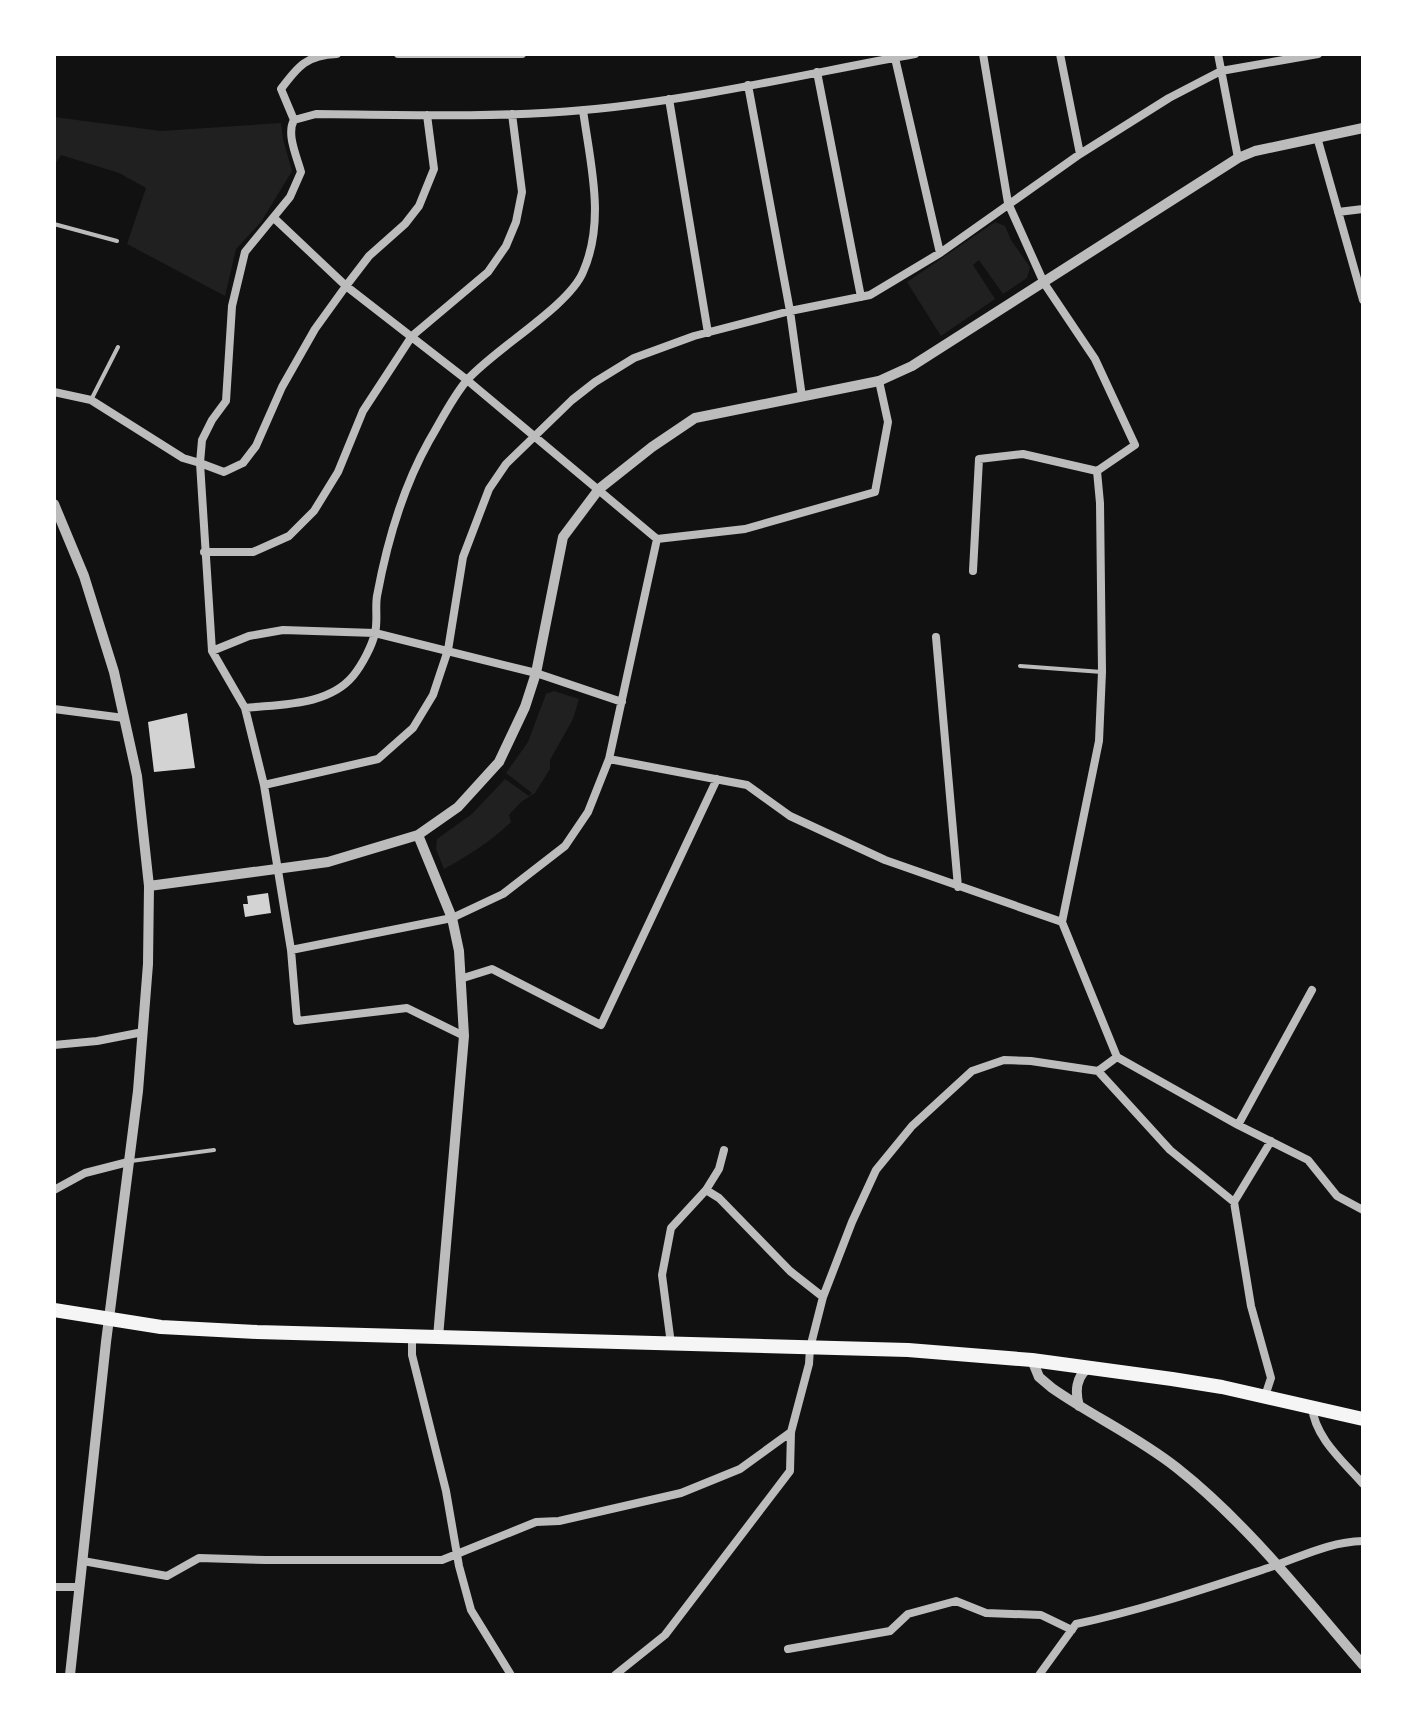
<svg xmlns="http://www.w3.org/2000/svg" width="1417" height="1729" font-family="'Golos Text',sans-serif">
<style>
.green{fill:#202020}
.building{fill:#d3d3d3}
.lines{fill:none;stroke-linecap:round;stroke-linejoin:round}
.service{stroke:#bcbcbc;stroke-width:4}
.minor{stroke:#bcbcbc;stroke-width:8}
.tertiary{stroke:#bcbcbc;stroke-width:10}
.trunk{stroke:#f5f5f5;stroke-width:14}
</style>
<rect width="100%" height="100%" fill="#111"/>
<path class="green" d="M54 117 161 131 281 123 283 139 292 171 261 222 236 249 225 296 127 244 146 188 119 173 61 155 54 166Z
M995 222 1005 226 1011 240 1030 267 1027 278 1003 294 979 260 973 265 995 299 941 336 907 282Z
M554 691 579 699 573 719 550 760V769L535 793 521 802 509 815 511 822C490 842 469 855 444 869L436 849 437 839 472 814 505 779 529 796 532 793 506 773 528 742 546 694Z"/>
<path class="building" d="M187 713 195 768 154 772 148 722Z
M268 893 271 913 245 917 243 904H248L247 896Z"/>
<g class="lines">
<path class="service" d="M54 224 117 241
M91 400 118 347
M1020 666 1102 672
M131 1161 214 1150"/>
<path class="minor" d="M398 54H522
M983 54 1008 203 1044 283 1095 359 1135 445 1097 471 1100 503 1102 672 1099 741 1062 922
M1060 54 1080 154
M1218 54 1238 158
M895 58 940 253
M817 72 861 297
M748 85 790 311 802 397
M669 99 708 333
M427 115 434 169 419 206 405 224 369 256 346 286 315 329 282 387 256 446 243 463 224 472 200 463 202 440 212 420 226 401 232 306 245 252 290 197 301 172C297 157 286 134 294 120L316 114C405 115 495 118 584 110 695 100 805 74 915 54
M294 120 281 89C298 66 307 55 337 54
M1317 137 1363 300
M1338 212 1363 209
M274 218 346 286 467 380 657 539 745 529 875 492 888 422 879 381
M54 392 91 400 183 458 200 463 212 651 245 708 264 785 291 950 297 1021 407 1008 464 1036
M204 552H253L289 536 314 511 338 472 363 411 412 336 488 272 506 246 516 222 522 192 512 114
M973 571 979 459 1023 454 1097 471
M936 637 958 887
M212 651 249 636 283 630 375 633 536 673 622 702
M245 708C281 704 328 706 353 676 362 665 372 646 375 633 378 621 375 608 377 596 387 542 402 489 429 441 441 421 453 396 468 379 496 348 569 306 583 272 606 220 590 163 583 110
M54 709 124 718
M609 759 747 785 790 816 885 860 1062 922 1117 1057
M264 785 378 759 413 728 433 695 448 650 463 557 489 489 506 464 572 400 595 382 634 358 694 336 790 311 870 295 940 253 1080 154 1169 98 1221 71 1318 54
M291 950 452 918 503 894 565 846 588 812 609 759 657 539
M460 979 492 969 601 1025 717 779
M54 1045 97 1041 143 1032
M1098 1071 1117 1057 1238 1125 1308 1160 1337 1196 1363 1210
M1238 1125 1312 990
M54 1190 85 1173 128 1162
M706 1190 719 1198 790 1271 823 1297
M1234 1202 1271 1141
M412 1337V1355L446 1491 459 1566 471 1610 511 1675
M671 1344 662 1275 671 1228 706 1190 719 1169 724 1150
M1312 1407C1315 1438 1344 1462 1363 1484
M83 1561 167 1576 199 1558 266 1560H442L536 1522 559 1521 681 1493 740 1469 791 1432
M54 1587H80
M788 1649 890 1631 908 1614 956 1601 986 1613 1041 1615 1072 1630
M615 1675 665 1635 790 1471 791 1432 809 1364 810 1348 823 1297 852 1222 876 1170 912 1126 972 1071 1004 1060 1031 1061 1098 1071 1170 1150 1234 1202 1251 1306 1271 1378 1265 1396
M1039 1675 1076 1624C1142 1610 1204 1589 1268 1568 1301 1557 1328 1542 1363 1541"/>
<path class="tertiary" d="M54 504 84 576 114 672 137 776 149 886 148 964 138 1091 106 1342 70 1675
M418 835 452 918 459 951 464 1036 438 1337
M149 886 328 862 418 835 458 807 499 762 525 707 536 673 563 537 599 489 652 447 695 418 879 381 912 366 1238 158 1255 151 1363 128
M1032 1360 1039 1377 1052 1388C1092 1416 1138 1437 1177 1468 1248 1524 1304 1597 1363 1665
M1079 1406C1075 1392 1076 1377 1088 1368"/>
<path class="trunk" d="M54 1310 161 1327 257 1332 908 1350 1032 1360 1172 1379 1222 1387 1363 1419"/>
</g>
<rect width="1417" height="1729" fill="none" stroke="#ffffff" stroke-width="112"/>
</svg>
